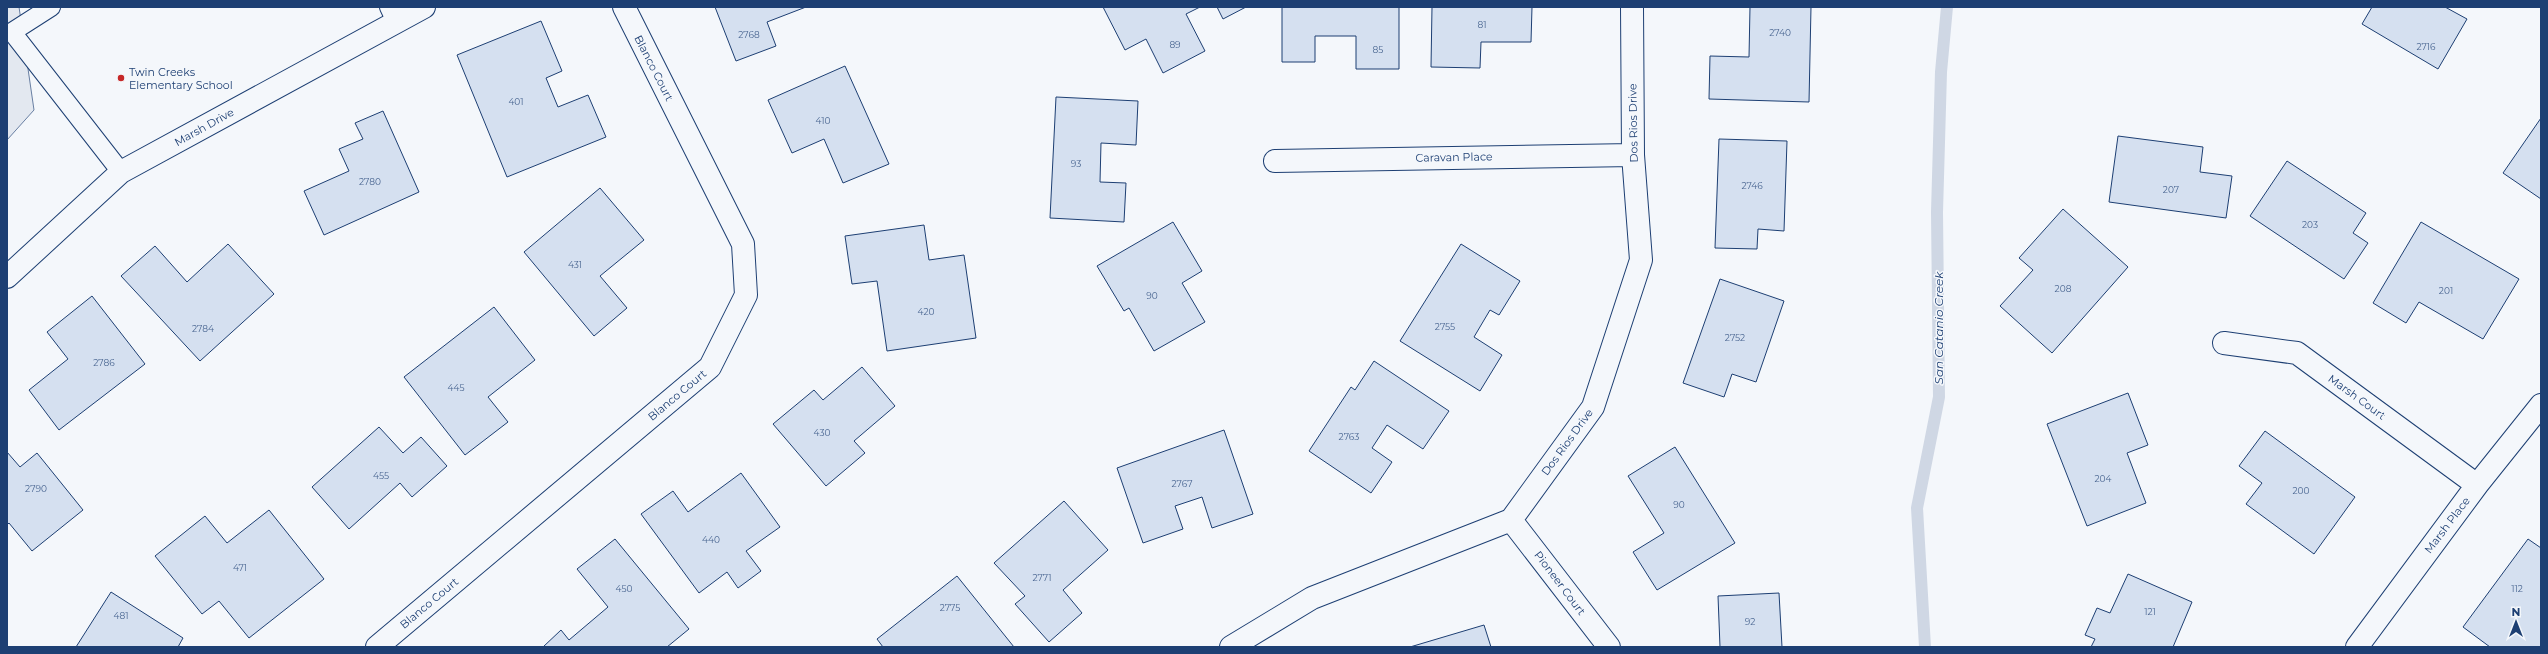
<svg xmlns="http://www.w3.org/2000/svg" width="2548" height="654" font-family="Montserrat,sans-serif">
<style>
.parking{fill:#e3e8f0;stroke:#687fa3}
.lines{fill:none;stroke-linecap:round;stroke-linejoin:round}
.stream{stroke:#cfd7e4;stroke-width:12}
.building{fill:#d5e0f0;stroke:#1d3f73}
.service-casing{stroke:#1d3f73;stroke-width:20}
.minor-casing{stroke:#1d3f73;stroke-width:24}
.service{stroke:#f4f7fb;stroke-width:18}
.minor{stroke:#f4f7fb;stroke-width:22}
.poi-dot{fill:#c62828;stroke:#f4f7fb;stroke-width:1.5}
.labels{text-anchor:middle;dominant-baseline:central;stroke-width:3;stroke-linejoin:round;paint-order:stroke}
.number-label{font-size:9px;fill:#4b6792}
.street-label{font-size:11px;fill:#1d3f73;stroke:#f4f7fb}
.poi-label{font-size:11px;fill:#1d3f73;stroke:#f4f7fb;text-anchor:start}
.water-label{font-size:12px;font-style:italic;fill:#1d3f73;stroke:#f4f7fb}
</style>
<rect width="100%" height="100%" fill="#f4f7fb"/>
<path class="parking" d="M7 7H19L34 110 7 140Z"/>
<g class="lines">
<path class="stream" d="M1925 647 1917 508 1939 397 1937 212 1941 72 1947 7"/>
</g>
<path class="building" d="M715 7H806L767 22 776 46 736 61Z
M1103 7H1200L1186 14 1205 51 1163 73 1146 39 1125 50Z
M1217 7H1246L1223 19Z
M1282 7H1399V69H1356V36H1315V62H1282Z
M1432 7H1532L1531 42H1481L1480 68 1431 67Z
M1750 7H1811L1809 102 1709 99 1710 56 1749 57Z
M2372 7H2445L2467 19 2438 69 2362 24Z
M541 21 562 71 546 78 558 107 588 95 606 137 507 177 457 55Z
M845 66 889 164 843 183 824 139 792 153 768 100Z
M1056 97 1138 101 1136 145 1101 143 1100 182 1126 183 1124 222 1050 218Z
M383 111 419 192 324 235 304 191 349 171 339 149 363 139 355 123Z
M2541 118V199L2503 173Z
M2118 136 2203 147 2200 172 2232 176 2226 218 2109 202Z
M1719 139 1787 141 1784 231 1758 229 1757 249 1715 248Z
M2287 161 2366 213 2353 233 2368 243 2344 279 2250 216Z
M600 188 644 240 600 276 627 308 594 336 524 252Z
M2063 209 2128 267 2052 353 2000 306 2033 270 2019 258Z
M1173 222 1202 271 1182 283 1205 322 1154 351 1129 308 1124 311 1097 266Z
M2421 222 2519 279 2483 339 2419 302 2406 323 2373 303Z
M924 225 929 260 964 255 976 338 887 351 877 281 852 284 845 236Z
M228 244 274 294 200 361 121 276 155 246 187 282Z
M1461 244 1520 281 1499 315 1490 310 1474 337 1502 355 1480 391 1400 341Z
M1720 279 1784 301 1756 382 1732 374 1724 397 1683 383Z
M92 296 145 364 59 430 29 390 68 359 47 332Z
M494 307 535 360 488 397 508 422 465 455 404 377Z
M1374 361 1449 411 1423 449 1387 425 1372 448 1392 462 1371 493 1309 451 1351 387 1355 390Z
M862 367 895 406 854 441 865 453 826 486 773 424 814 390 823 400Z
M2128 393 2148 445 2127 453 2146 503 2087 526 2047 424Z
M379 427 403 453 421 437 447 466 412 497 400 483 349 529 312 487Z
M1224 430 1253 514 1212 528 1202 497 1175 506 1183 529 1143 543 1117 468Z
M2265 431 2355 497 2314 554 2246 504 2262 483 2239 466Z
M1675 447 1735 543 1657 590 1633 552 1664 533 1628 476Z
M7 452 20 467 37 453 83 510 32 551 9 523 7 525Z
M741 473 780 527 746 551 761 571 738 588 727 572 699 593 641 514 673 491 688 512Z
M1064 501 1108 550 1063 590 1082 613 1049 642 1015 604 1025 596 994 563Z
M269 510 324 579 249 638 219 601 202 614 155 556 205 516 227 543Z
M615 539 689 629 667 647H543L561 630 569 640 608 607 577 569Z
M2528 539 2541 548V647H2490L2463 627Z
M2128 574 2192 602 2173 647H2091L2095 639 2085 635 2097 608 2110 613Z
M957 576 1014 647H883L877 639Z
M111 592 183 638 178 647H76Z
M1779 593 1782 647H1720L1718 596Z
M1484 625 1491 647H1410Z"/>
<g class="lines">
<g class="service-casing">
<path id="service" d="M51 7 12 32 121 172
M389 7 396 22"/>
</g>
<g class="minor-casing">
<path id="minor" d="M1275 161 1633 155
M7 277 121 172 424 7
M2224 343 2297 353 2477 485
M1511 520 1609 647
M377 647 710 367 746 295 743 244 624 7
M1231 647 1312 598 1511 520 1593 407 1641 260 1633 155 1632 7
M2357 647 2477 485 2541 405"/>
</g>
<use href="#service" class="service"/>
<use href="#minor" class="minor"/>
</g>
<circle class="poi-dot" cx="121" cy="78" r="4"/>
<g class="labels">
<g class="number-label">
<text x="1482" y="24">81</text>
<text x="1780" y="32">2740</text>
<text x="749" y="34">2768</text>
<text x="1175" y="44">89</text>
<text x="2426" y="46">2716</text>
<text x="1378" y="49">85</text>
<text x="516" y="101">401</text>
<text x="823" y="120">410</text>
<text x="1076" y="163">93</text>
<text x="370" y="181">2780</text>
<text x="1752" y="185">2746</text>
<text x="2171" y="189">207</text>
<text x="2310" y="224">203</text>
<text x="575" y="264">431</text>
<text x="2063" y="288">208</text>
<text x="2446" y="290">201</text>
<text x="1152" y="295">90</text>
<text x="926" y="311">420</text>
<text x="1445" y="326">2755</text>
<text x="203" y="328">2784</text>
<text x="1735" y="337">2752</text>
<text x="104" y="362">2786</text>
<text x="456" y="387">445</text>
<text x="822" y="432">430</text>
<text x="1349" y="436">2763</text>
<text x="381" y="475">455</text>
<text x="2103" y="478">204</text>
<text x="1182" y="483">2767</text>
<text x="36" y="488">2790</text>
<text x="2301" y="490">200</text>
<text x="1679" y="504">90</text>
<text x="711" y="539">440</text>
<text x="240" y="567">471</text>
<text x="1042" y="577">2771</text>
<text x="624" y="588">450</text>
<text x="2517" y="588">112</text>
<text x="950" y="607">2775</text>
<text x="2150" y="611">121</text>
<text x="121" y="615">481</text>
<text x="1750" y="621">92</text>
</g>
<g class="street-label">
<text transform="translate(654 68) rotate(63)">Blanco Court</text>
<text transform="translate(1633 123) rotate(-91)">Dos Rios Drive</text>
<text transform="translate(204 127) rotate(-29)">Marsh Drive</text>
<text transform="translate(1454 157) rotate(-1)">Caravan Place</text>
<text transform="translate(677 395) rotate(-40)">Blanco Court</text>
<text transform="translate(2357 397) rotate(36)">Marsh Court</text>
<text transform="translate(1567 442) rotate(-54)">Dos Rios Drive</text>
<text transform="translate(2447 525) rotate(-53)">Marsh Place</text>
<text transform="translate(1560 583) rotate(53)">Pioneer Court</text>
<text transform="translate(429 603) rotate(-40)">Blanco Court</text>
</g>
<g class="poi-label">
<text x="129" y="72">Twin Creeks<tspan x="129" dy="13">Elementary School</tspan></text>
</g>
<g class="water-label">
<text transform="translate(1938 328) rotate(-90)">San Catanio Creek</text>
</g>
</g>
<rect width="2548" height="654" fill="none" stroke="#1d3f73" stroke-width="16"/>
<g transform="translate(2516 622)" stroke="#f4f7fb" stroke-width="3" paint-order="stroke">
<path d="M0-3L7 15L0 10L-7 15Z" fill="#1d3f73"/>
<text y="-6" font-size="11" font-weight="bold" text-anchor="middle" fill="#1d3f73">N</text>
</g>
</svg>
